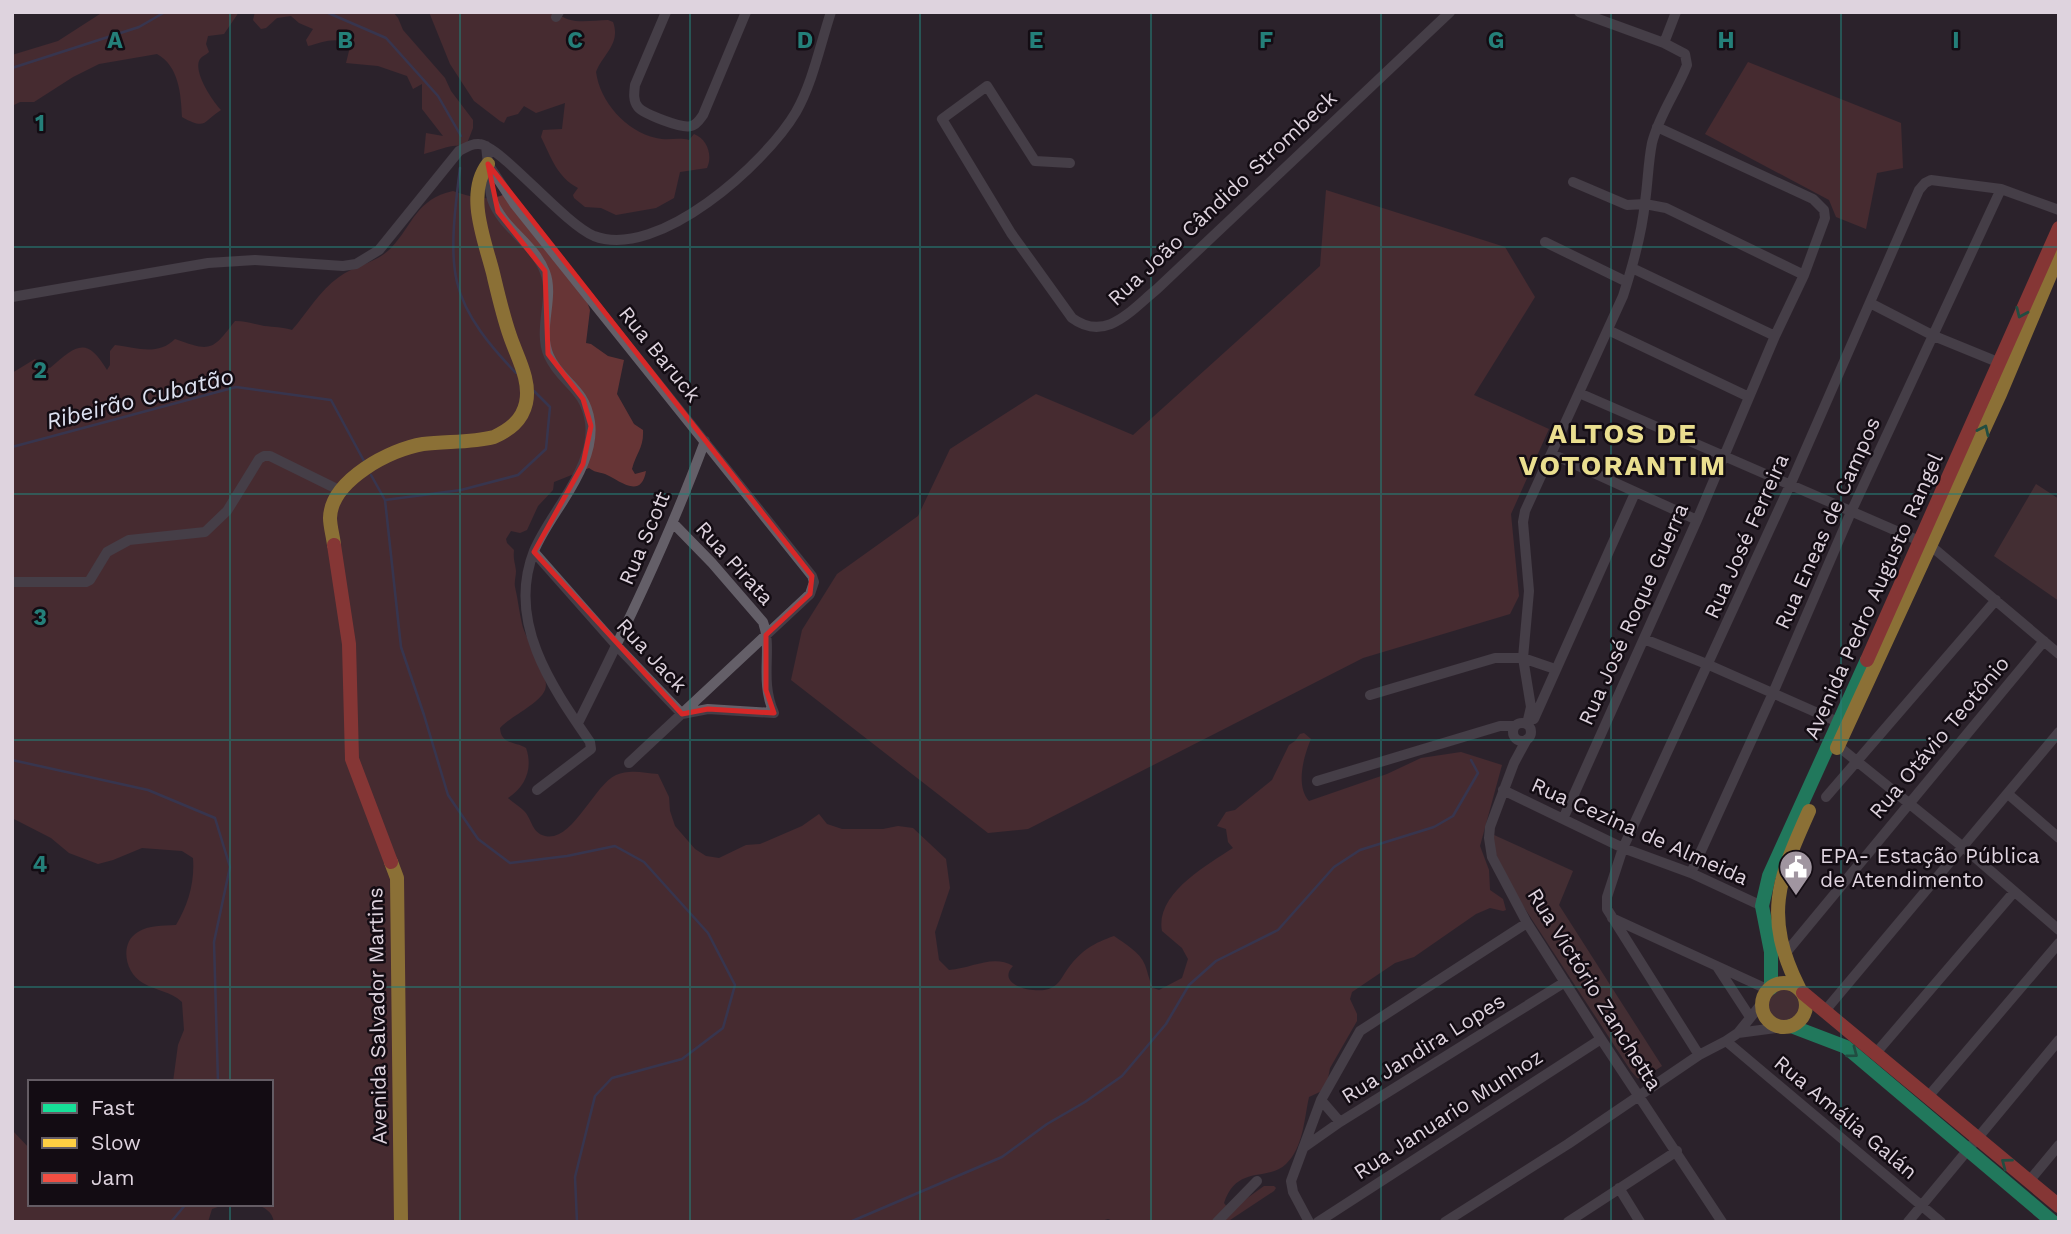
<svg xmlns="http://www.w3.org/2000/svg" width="2071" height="1234" font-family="'Work Sans',sans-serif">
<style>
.green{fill:#613c3d}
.forest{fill:#673536}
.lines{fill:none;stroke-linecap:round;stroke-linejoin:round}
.stream{stroke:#454d79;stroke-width:2.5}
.street{stroke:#645f68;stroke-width:10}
.fast{stroke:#16e098;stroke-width:14}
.slow{stroke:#ffcf43;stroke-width:14}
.jam{stroke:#f24e42;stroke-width:14}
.oneway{stroke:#15815c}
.marked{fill:none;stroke:#d62828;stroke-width:5;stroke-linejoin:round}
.grid{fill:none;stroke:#247f79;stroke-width:2;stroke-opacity:0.55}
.labels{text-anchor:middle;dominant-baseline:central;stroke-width:5;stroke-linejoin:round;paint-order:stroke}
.street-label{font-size:21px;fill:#ded3de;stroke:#130c13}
.poi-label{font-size:21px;fill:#ded3de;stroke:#130c13;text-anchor:start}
.water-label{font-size:23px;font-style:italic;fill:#dde1f1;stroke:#130c13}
.district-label{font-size:28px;font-weight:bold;letter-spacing:2px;fill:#eade8f;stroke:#130c13}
.grid-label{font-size:23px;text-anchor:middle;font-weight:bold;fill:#247f79;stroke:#130c13;stroke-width:5;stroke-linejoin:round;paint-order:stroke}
</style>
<rect width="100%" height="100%" fill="#2c232c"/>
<path class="green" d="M2036 484 2059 499V601L1994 556Z
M1494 835 1573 871 1559 905 1662 1066 1642 1079 1637 1078 1631 1071 1514 892 1493 848Z
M1768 1005a17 17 0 1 1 34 0a17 17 0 1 1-34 0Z"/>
<path class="forest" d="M103 12H239L224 34 208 36 206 44 209 52C206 55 202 56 200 59 192 71 213 102 221 110 203 121 207 131 182 117 181 94 179 66 157 54L99 64 73 77 34 102H20L12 106V55L58 41Z
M255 12H393L398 18 403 30 445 78 451 91 473 120V128L466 146C450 144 440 150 424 154L426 133 443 136 422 109V84L413 89 407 76 378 66 346 63 349 51 347 44C336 36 321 43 308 46L306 40 313 29 299 23 291 16 277 18 266 28 261 29 253 20Z
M429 12H558C567 26 593 20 608 20L613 22C621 44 603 54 596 72 600 102 626 131 656 138 668 141 678 137 689 140L694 134C707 139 713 155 707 168L680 172 674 198 656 208 616 215 601 208 585 207 574 198 573 195 578 188C557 177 551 157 541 137L543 130 562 129 565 103 536 113 524 106 518 114 507 117 504 123 500 121 474 101 450 64Z
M1748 62 1901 123 1903 168 1877 173 1866 229 1836 217 1829 200 1705 134Z
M1326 190 1505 247 1535 297 1474 395 1549 429 1511 514 1519 596 1510 614 1363 658 1028 829 988 833 791 680 802 630 837 574 918 516 950 449 1036 394 1133 435 1320 266Z
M453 191C471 197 488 202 505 194L585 296 590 310 586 343 591 344 608 356 624 360 617 394 634 424 643 430C644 448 636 453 632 469L635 474 646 471C641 501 618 479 605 474 598 472 594 472 589 468L554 482 553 490 538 506 527 530 520 533 511 531 506 539 507 543 514 550C513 560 515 562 516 571 516 576 514 582 515 587 518 599 519 612 522 624 526 642 551 673 545 690 539 704 511 716 500 728 501 745 515 741 526 748 533 768 526 786 508 798 513 803 521 807 525 812 532 820 532 833 545 836 572 843 594 785 616 775 630 769 644 773 658 774L669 797 670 811 675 826 695 849 706 856 719 858 746 845 760 844 802 826 819 814 827 824 842 829H883L898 826 913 828 946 859 950 888 935 932 939 960 949 970C973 968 993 954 1013 966 994 986 1039 995 1051 988 1060 984 1063 975 1069 967 1082 950 1094 943 1114 936 1125 944 1140 952 1145 965 1148 973 1149 980 1153 988L1159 990 1182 978 1188 959 1182 948 1162 931C1155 894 1207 865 1233 848L1228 842 1226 829 1217 826 1226 812 1235 810 1272 780 1289 745 1295 741 1300 734 1304 733 1311 739C1304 755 1295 786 1309 801L1387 774 1421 758 1461 752 1502 765 1480 846 1489 870 1490 890 1503 899 1506 910 1503 911 1490 908 1476 914 1414 957 1395 963 1352 992 1350 999 1357 1014V1021L1330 1068 1326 1089 1309 1097C1304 1120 1303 1148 1286 1164 1268 1182 1237 1164 1224 1203L1227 1207 1232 1209 1264 1186H1274L1276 1188 1274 1191 1227 1222H1115L1108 1219 1098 1222H274C272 1211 265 1208 256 1204H271V1082H173L178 1045 184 1030 182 1002C170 991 157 991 143 983 125 973 119 943 138 932 149 925 163 926 176 925 188 905 195 882 193 858L182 851 142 848 113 860 98 864 69 853 51 838 12 818V373L35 359 42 366 50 368C76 346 86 335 107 370L110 365V351L115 345C137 348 158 356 175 339 211 352 212 351 235 321 246 321 253 324 264 326 274 327 282 327 292 330 308 312 319 291 339 277 355 265 377 263 391 248 413 225 416 199 453 191Z
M12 1130 30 1149V1204H226L212 1209 208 1222H12Z"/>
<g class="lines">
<path class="stream" d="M326 12 386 38 438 96 461 136
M12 68 139 27 165 12
M460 168C456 202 449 249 457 282 465 317 492 348 516 373
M12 447 236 387 331 400 364 461
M371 475 385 500 461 490 518 475 546 449 550 407 534 391
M385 500 401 647 424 715 448 795 478 839 510 863 567 856 615 846 644 862 708 933 735 985 723 1028 682 1059 612 1078 595 1096 575 1177 577 1222
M12 760 148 790 215 818 230 867 214 942 218 1082
M171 1222 186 1204
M850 1222 1002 1157 1047 1124 1085 1102 1122 1076 1166 1024 1189 985 1216 961 1278 930 1334 867 1360 850 1434 827 1453 816 1478 773 1471 760"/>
<path class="street" d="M666 12 635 85C634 93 633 101 638 107 644 114 682 129 691 126 697 125 700 119 703 115L746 12
M1579 12 1664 43 1676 12
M556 17 559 12
M486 146 488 164 515 205 812 576 814 582 810 594 629 763
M1070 163 1035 161 987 86 942 119 1011 233 1072 318C1106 343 1131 310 1157 289L1450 12
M488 168C489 178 489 189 492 199 502 228 534 243 545 272 555 298 537 329 549 356 561 383 585 387 590 422 594 449 577 479 563 501 553 517 541 534 534 551 506 622 552 687 590 742L591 749 537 790
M1573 182 1627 205 1645 204 1666 208 1804 275
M1545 242 1627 282
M1632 268 1775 336
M12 297 208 263 255 260 343 266 356 264 379 250 459 151C465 148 471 143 479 144 500 145 563 223 594 236 658 261 766 163 796 112 813 82 820 45 831 12
M1870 303 1934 336 2005 365
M1608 330 1749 397
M1579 393 1931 546 2059 654
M1552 454 1697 520
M534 552 617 646 682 714 708 709 774 713C759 680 773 649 763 622L712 563 673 523
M12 582H86L90 580 107 552 129 540 205 532 227 511 259 459 264 456H270L339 490
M1644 639 1709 665 1838 722
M1370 695 1495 658H1523L1555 669
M1534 719 1635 493
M578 723C624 631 669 538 705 441
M1513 732a9 9 0 1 1 18 0a9 9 0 1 1-18 0Z
M1527 724 1531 707 1523 658 1529 591 1523 522 1525 511 1623 296C1633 265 1642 234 1645 202 1648 182 1648 163 1652 143 1659 115 1677 91 1687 65L1685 54 1664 43
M1527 739 1514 763 1490 827 1489 838 1492 857 1527 923 1601 1039 1722 1222
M1838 746 1963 847 2059 930
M1317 781 1500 726H1515
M1503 790 1623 848 1691 873 1762 906
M2008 794 2059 838
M1826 797 1996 600
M1563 819 1697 520 1775 336 1804 275 1825 218 1824 210 1813 199 1657 127
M1691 873 1773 693 1851 512 2001 189
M1612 918 1769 990
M1784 955 2044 641
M1718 968 1750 1017
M1824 1012 2059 732
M1738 1033 1783 1027
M1726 1041 1941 1222
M1876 1053 2014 892
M1699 1055 1607 909V897L1623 848 1791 483 1919 190 1925 183 1931 180 2001 189 2059 210
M1927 1098 2059 943
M1321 1100 1340 1122
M1303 1148 1340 1122 1565 982
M2030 1180 2059 1145
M1619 1188 1640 1222
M1217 1222 1257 1181
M1309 1222 1293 1192 1291 1181 1321 1100 1360 1031 1527 923
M1318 1222 1601 1039
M1445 1222 1568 1144 1699 1055 1726 1041 1738 1033 1763 1002
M1568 1222 1677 1151
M1908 1222 2059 1040"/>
<path class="fast" d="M1771 988V952L1762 906 1769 876 1867 660
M1791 1026 1846 1047 2053 1222"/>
<path class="slow" d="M334 545C333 536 330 526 330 518 331 480 391 449 423 444 447 441 471 443 494 437 509 430 522 421 526 403 531 380 517 357 510 336 503 316 498 294 493 273 485 241 465 194 488 164
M1837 748 2000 394 2059 254
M391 862 397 878 401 1222
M1762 1005a22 22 0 1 1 44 0a22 22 0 1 1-44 0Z
M1799 988C1763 916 1778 880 1809 811"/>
<path class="jam" d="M334 545 349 644 352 759 391 862
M1867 660 2059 228
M1803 993 2059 1206"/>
</g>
<defs><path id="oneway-chevron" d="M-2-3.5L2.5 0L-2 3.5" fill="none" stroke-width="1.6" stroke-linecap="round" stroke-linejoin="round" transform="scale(1.75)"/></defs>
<g class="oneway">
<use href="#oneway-chevron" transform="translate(2021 313) rotate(114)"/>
<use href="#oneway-chevron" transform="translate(1984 430) rotate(-65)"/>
<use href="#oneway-chevron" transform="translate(1853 1053) rotate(37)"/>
<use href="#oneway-chevron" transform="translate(2006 1163) rotate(-143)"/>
</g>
<path d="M0 0H2071V1234H0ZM488 164 812 576 810 594 766 635V690L774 713 708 709 682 714 534 552 583 464 591 426 583 399 548 354 545 271 498 212Z" fill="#2c232c" fill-opacity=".55" fill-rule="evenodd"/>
<path class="marked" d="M488 164 812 576 810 594 766 635V690L774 713 708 709 682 714 534 552 583 464 591 426 583 399 548 354 545 271 498 212Z"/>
<path class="grid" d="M230 12V1082M460 12V1222M690 12V1222M920 12V1222M1151 12V1222M1381 12V1222M1611 12V1222M1841 12V1222M12 247H2059M12 494H2059M12 740H2059M12 987H2059M230 1204V1222"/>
<defs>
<g id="civic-pin" transform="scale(1.75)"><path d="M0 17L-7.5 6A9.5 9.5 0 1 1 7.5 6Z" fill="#a095a0" stroke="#130c13"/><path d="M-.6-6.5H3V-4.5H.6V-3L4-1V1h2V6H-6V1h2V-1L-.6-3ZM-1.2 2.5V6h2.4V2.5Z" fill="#fff"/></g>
</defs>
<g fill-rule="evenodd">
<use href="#civic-pin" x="1796" y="867"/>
</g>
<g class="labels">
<g class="street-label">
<text transform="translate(1222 198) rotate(-43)">Rua João Cândido Strombeck</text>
<text transform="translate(660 354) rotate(51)">Rua Baruck</text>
<text transform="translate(1827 523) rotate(-66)">Rua Eneas de Campos</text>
<text transform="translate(1746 536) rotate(-66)">Rua José Ferreira</text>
<text transform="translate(644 538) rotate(-67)">Rua Scott</text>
<text transform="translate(735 563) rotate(48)">Rua Pirata</text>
<text transform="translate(1873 596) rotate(-66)">Avenida Pedro Augusto Rangel</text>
<text transform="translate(1633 614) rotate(-66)">Rua José Roque Guerra</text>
<text transform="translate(652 655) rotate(47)">Rua Jack</text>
<text transform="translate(1939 737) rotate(-50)">Rua Otávio Teotônio</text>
<text transform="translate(1640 831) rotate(24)">Rua Cezina de Almeida</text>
<text transform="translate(1595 989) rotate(58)">Rua Victório Zanchetta</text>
<text transform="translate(377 1016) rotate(-91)">Avenida Salvador Martins</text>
<text transform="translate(1423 1048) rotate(-32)">Rua Jandira Lopes</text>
<text transform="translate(1448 1114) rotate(-33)">Rua Januario Munhoz</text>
<text transform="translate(1846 1117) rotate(40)">Rua Amália Galán</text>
</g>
<g class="poi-label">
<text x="1820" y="855">EPA- Estação Pública<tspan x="1820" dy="24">de Atendimento</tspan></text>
</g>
<g class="water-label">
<text transform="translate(140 399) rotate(-14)">Ribeirão Cubatão</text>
</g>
<g class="district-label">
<text x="1623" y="433">ALTOS DE<tspan x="1623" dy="32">VOTORANTIM</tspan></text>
</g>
</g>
<g class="grid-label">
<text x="115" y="48">A</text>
<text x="345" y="48">B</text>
<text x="575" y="48">C</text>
<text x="805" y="48">D</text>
<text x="1036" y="48">E</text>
<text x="1266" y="48">F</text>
<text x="1496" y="48">G</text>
<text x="1726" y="48">H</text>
<text x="1956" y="48">I</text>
<text x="40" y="131">1</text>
<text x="40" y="378">2</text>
<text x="40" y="625">3</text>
<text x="40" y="872">4</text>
</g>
<rect width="2071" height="1234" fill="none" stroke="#ded3de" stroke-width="28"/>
<rect x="28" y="1080" width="245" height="126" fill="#130c13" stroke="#645c64" stroke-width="2"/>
<rect x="42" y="1103" width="35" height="10" fill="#16e098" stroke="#645c64" stroke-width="2"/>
<text x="91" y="1115" font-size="21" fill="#ded3de">Fast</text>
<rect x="42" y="1138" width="35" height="10" fill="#ffcf43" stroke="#645c64" stroke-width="2"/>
<text x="91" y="1150" font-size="21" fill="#ded3de">Slow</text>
<rect x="42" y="1173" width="35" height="10" fill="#f24e42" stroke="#645c64" stroke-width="2"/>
<text x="91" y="1185" font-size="21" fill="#ded3de">Jam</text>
</svg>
